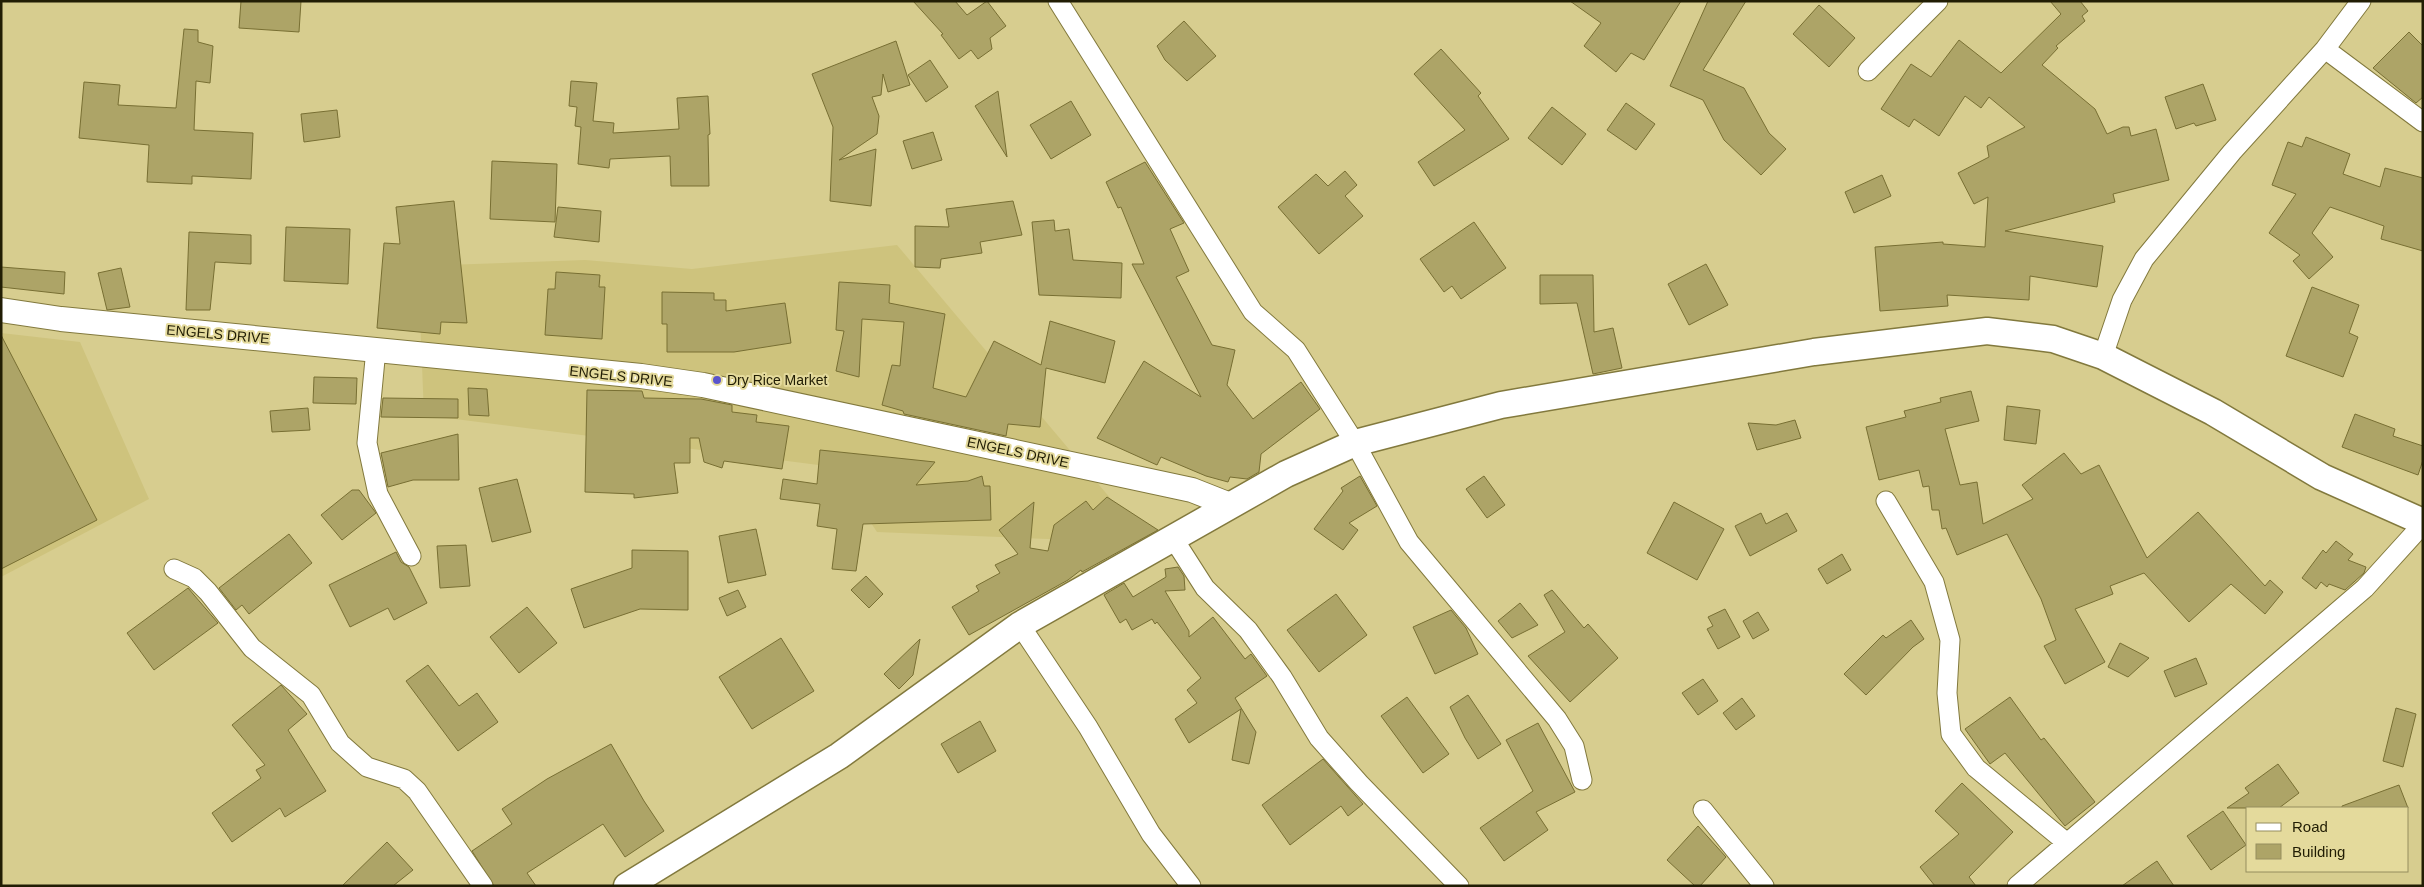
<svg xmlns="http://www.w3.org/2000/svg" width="2424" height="887" font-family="Arial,sans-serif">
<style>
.built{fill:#cec37d}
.building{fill:#ada467;stroke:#786f33}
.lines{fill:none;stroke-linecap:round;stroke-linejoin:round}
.minor-casing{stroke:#82793d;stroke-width:21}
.tertiary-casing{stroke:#82793d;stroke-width:26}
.secondary-casing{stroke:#82793d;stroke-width:29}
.minor{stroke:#fff;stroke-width:19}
.tertiary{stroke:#fff;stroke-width:24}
.secondary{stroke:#fff;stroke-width:26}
.poi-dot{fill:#5a54cc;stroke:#e4da9c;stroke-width:2}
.labels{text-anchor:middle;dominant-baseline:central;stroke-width:4;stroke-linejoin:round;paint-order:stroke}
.street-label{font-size:14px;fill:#211d04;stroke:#e4da9c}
.poi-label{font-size:14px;fill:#211d04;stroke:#e4da9c;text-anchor:start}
</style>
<rect width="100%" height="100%" fill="#d7cd8f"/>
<path class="built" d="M897 245 1148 543 877 532 834 467 424 415 418 266 585 260 692 269Z
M1 333 80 342 149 499 1 577Z"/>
<path class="building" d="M241 1H301L299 32 239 28Z
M913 1H955L967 15 987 1 1006 26 990 38 992 49 978 59 971 50 959 59 941 35 943 34Z
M1570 1H1681L1644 60 1631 53 1616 72 1584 46 1601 23Z
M1708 1H1746L1703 70 1744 88 1769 133 1786 149 1761 175 1724 140 1703 100 1670 86Z
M2050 1H2080L2088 11 2082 16 2085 21 2056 46 2058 48 2042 65 2095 109 2107 134 2123 127H2129L2131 136 2156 129 2169 180 2113 194 2115 202 2005 231 2103 246 2097 287 2030 276 2029 300 1947 295 1948 306 1880 311 1875 247 1943 242V244L1985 247 1988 197 1974 204 1958 173 1989 157 1987 146 2025 127 1989 97 1981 108 1965 96 1939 136 1914 119 1909 127 1881 109 1911 64 1931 77 1959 40 2001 73 2061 14Z
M1819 5 1855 38 1829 67 1793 34Z
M1184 21 1216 56 1187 81 1165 60 1157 46Z
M184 29 198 30V42L213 46 210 83 196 81 194 130 253 133 251 179 192 176V184L147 182 149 145 79 138 84 82 120 85 118 105 176 108Z
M2409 32 2423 46V97L2416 103 2373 68Z
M896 41 910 85 888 92 883 74 881 95 872 97 879 116 877 134 839 160 876 149 871 206 830 201 833 127 812 74Z
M1441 49 1481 93 1478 96 1509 139 1434 186 1418 162 1465 130 1414 74Z
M930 60 948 87 926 102 908 75Z
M571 81 597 83 593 121 614 123 613 133 679 129 677 98 708 96 710 134 708 135 709 186H671L670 156 610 159 609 168 578 164 581 127 575 126 577 107 569 106Z
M2203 84 2216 120 2196 126 2194 123 2176 129 2165 97Z
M998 91 1007 157 975 106Z
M1071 101 1091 135 1051 159 1030 125Z
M1626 103 1655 124 1636 150 1607 130Z
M1552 107 1586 134 1562 165 1528 138Z
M337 110 340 137 304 142 301 114Z
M933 132 942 160 912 169 903 141Z
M2306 137 2350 154 2343 174 2380 187 2385 168 2423 178V251L2381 239 2384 226 2330 207 2312 233 2333 257 2309 279 2293 261 2300 255 2269 233 2296 194 2272 185 2288 142 2302 147Z
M492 161 557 164 555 222 490 219Z
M1145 162 1184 223 1170 229 1189 271 1176 277 1212 345 1235 350 1227 385 1253 419 1301 382 1320 409 1261 454 1259 472 1247 479 1230 477 1228 482 1206 476 1161 457 1157 465 1097 438 1144 361 1201 397 1132 264H1144L1121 207 1118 208 1106 182Z
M1345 171 1357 185 1345 196 1363 216 1319 254 1278 207 1316 174 1328 186Z
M1882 175 1891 196 1854 213 1845 192Z
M454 201 467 323 441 322 440 334 377 328 384 243 400 244 396 207Z
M1013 201 1022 235 980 242 982 253 941 259 940 268 915 267V226L949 227 946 209Z
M558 207 601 211 599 242 554 237Z
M1054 220 1055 231 1069 229 1073 260 1122 263 1121 298 1039 295 1032 222Z
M1474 222 1506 268 1461 299 1452 286 1444 292 1420 259Z
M286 227 350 229 348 284 284 281Z
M189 232 251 235V264L215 262 210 310H186Z
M1706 264 1728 305 1689 325 1668 284Z
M1 267 65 272 64 294 1 287Z
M121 268 130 307 107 310 98 273Z
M556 272 600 275 599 287H605L602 339 545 335 548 289H555Z
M1540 275H1593L1594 332 1613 328 1622 368 1593 374 1577 303 1540 304Z
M839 282 890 285 889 303 945 314 933 388 966 397 994 341 1041 365 1050 321 1115 341 1105 383 1046 368 1040 427 1008 424 1006 436 904 414 903 411 882 405 892 365 900 366 904 322 862 319 859 377 836 371 844 331 836 330Z
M2312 287 2359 305 2349 333 2358 337 2343 377 2286 356Z
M662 292 714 293V300H726V311L785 303 791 343 734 352H667V324H662Z
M1 335 97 520 1 569Z
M314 377 357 378 356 404 313 403Z
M468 388 487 389 489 416 469 415Z
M587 390 642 391 644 398 701 399 732 405V412L757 415 756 422 789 426 782 469 724 461 722 468 704 462 699 438H690V463H674L678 493 634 498V494L585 492Z
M1971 391 1979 421 1945 429 1960 485 1977 482 1983 524 2033 499 2022 485 2064 453 2081 474 2099 465 2147 558 2198 512 2265 586 2270 580 2283 592 2265 614 2231 584 2189 622 2144 573 2110 586 2113 594 2075 609 2105 662 2065 684 2044 646 2056 640 2041 599 2007 534 1957 555 1946 528 1942 529 1939 510H1932L1929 486 1923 487 1919 470 1879 480 1866 427 1906 417 1904 411 1941 402 1940 398Z
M383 398 458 399V418L381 417Z
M2007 406 2040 410 2036 444 2004 440Z
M308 408 310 430 272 432 270 411Z
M2355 414 2395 429 2393 436 2423 446V460L2418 475 2342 447Z
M1795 420 1801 438 1757 450 1748 423 1776 425Z
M458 434 459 480H413L388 487 381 453Z
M820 450 935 462 916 485 968 481 982 476 984 486H990L991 520 863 524 856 571 832 569 837 529 817 526 820 504 780 499 783 479 817 484Z
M1360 476 1377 506 1349 523 1358 530 1343 550 1314 529 1343 491 1341 488Z
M1484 476 1505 505 1487 518 1466 489Z
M517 479 531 532 492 542 479 488Z
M352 490H359L376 513 342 540 321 515Z
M1107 497 1158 530 1082 572 1081 570 1068 580 969 635 952 607 979 591 976 586 1000 573 995 565 1018 554 999 530 1034 502 1030 548 1048 551 1054 525 1086 501 1093 510Z
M1674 502 1724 529 1697 580 1647 553Z
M1761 513 1766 524 1787 513 1797 531 1750 556 1735 526Z
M756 529 766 575 728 583 719 536Z
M289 534 312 563 249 614 242 605 236 610 219 588Z
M2336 541 2353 554 2348 560 2366 567 2364 573 2345 590 2329 584 2327 587 2321 582 2316 589 2302 578 2323 550 2326 553Z
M466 545 470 586 440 588 437 546Z
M632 550 688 551V610L640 609 584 628 571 589 632 568Z
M396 552 401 562 409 567 427 603 394 620 388 608 350 627 329 585Z
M1842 554 1851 570 1827 584 1818 569Z
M1178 567 1184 576 1185 590 1165 591 1189 631V637L1213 617 1245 659 1251 654 1267 676 1235 698 1256 732 1249 764 1232 760 1241 709 1189 743 1175 719 1197 703 1187 690 1201 678 1157 622 1155 624 1152 619 1132 630 1126 619 1120 623 1104 595 1124 583 1133 597 1166 577 1165 569Z
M866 576 883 594 869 608 851 590Z
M188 588 218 623 154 670 127 633Z
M738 590 746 607 727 616 719 598Z
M1552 590 1584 628 1588 624 1618 658 1570 702 1528 656 1565 632 1544 595Z
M1336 594 1367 635 1319 672 1287 630Z
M1520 603 1538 625 1512 638 1498 621Z
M527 607 557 643 519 673 490 637Z
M1725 609 1740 637 1718 649 1707 629 1713 626 1708 617Z
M1451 610 1466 628 1478 654 1435 674 1413 627Z
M1758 612 1769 630 1753 639 1743 621Z
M1911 620 1924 639 1913 647 1866 695 1844 674 1883 635 1886 638Z
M781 638 814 691 752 729 719 677Z
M920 639 913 675 899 689 884 674Z
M2120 643 2149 658 2128 677 2108 667Z
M2196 658 2207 684 2175 697 2164 671Z
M428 665 459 706 477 693 498 722 458 751 406 681Z
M1703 679 1718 701 1698 715 1682 693Z
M281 685 307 714 288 730 326 791 285 817 280 808 232 842 212 813 261 778 256 770 265 765 232 725Z
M1468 695 1501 744 1478 759 1465 738 1450 707Z
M1407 697 1449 754 1423 773 1381 716Z
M2010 697 2041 740 2044 738 2095 802 2065 826 2005 753 1990 764 1965 729Z
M1742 698 1755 716 1736 730 1723 713Z
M2396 708 2416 714 2403 767 2383 761Z
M980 721 996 751 958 773 941 744Z
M1538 723 1575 792 1536 812 1548 830 1504 861 1480 828 1533 791 1506 740Z
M611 744 644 801 664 831 625 857 603 824 527 873 536 886H494L472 851 512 824 502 809 547 779Z
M1323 759 1363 804 1348 816 1341 806 1290 845 1262 805Z
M2278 764 2299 793 2279 808H2227L2249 793 2245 788Z
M1962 783 2013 832 1969 877 1976 886H1935L1920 867 1959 834 1935 811Z
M2399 785 2408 808H2342V806Z
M2223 811 2246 845 2211 870 2187 836Z
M1698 826 1726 857 1700 886H1695L1667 860Z
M387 842 413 870 393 886H342Z
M2157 861 2174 886H2122L2151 865Z"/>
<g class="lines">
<g class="minor-casing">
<path id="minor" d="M1058 1 1253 312 1296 350 1355 443 1409 542 1557 719 1574 746 1582 780
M2325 49 2423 122
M1868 71 1938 1
M376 349 367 443 378 494 411 556
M2103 356 2122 300 2144 259 2232 152 2325 49 2361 1
M1886 501 1934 582 1950 640 1947 693 1951 734 1976 768 2067 843
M1173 538 1205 588 1248 630 1282 677 1319 738 1359 783 1459 886
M174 569 194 578 208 592 252 648 311 695 340 743 367 767 404 779 417 791 483 886
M1020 625 1088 727 1151 834 1191 886
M1703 810 1764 886
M2017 886 2365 588 2423 524"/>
</g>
<g class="tertiary-casing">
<path id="tertiary" d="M1 310 61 319 641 376 703 385 1192 490 1230 505"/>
</g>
<g class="secondary-casing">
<path id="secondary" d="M627 886 839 756 1020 625 1286 474 1355 443 1501 405 1814 352 1987 331 2053 339 2103 356 2213 412 2322 477 2423 522"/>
</g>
<use href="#minor" class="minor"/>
<use href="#tertiary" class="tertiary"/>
<use href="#secondary" class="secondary"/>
</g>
<circle class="poi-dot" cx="717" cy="380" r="5"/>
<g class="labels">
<g class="street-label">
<text transform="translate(218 334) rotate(5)">ENGELS DRIVE</text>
<text transform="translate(621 376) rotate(6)">ENGELS DRIVE</text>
<text transform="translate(1018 452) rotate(12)">ENGELS DRIVE</text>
</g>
<g class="poi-label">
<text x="727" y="380">Dry Rice Market</text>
</g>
</g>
<rect width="2424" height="887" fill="none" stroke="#211d04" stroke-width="5"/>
<rect x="2246" y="807" width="162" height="65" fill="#e4da9c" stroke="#968e5f"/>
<rect x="2256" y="823" width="25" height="8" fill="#ffffff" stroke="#968e5f"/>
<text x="2292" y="832" font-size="15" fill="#211d04">Road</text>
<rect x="2256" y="844" width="25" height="15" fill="#ada467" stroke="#968e5f"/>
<text x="2292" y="857" font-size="15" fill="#211d04">Building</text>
</svg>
